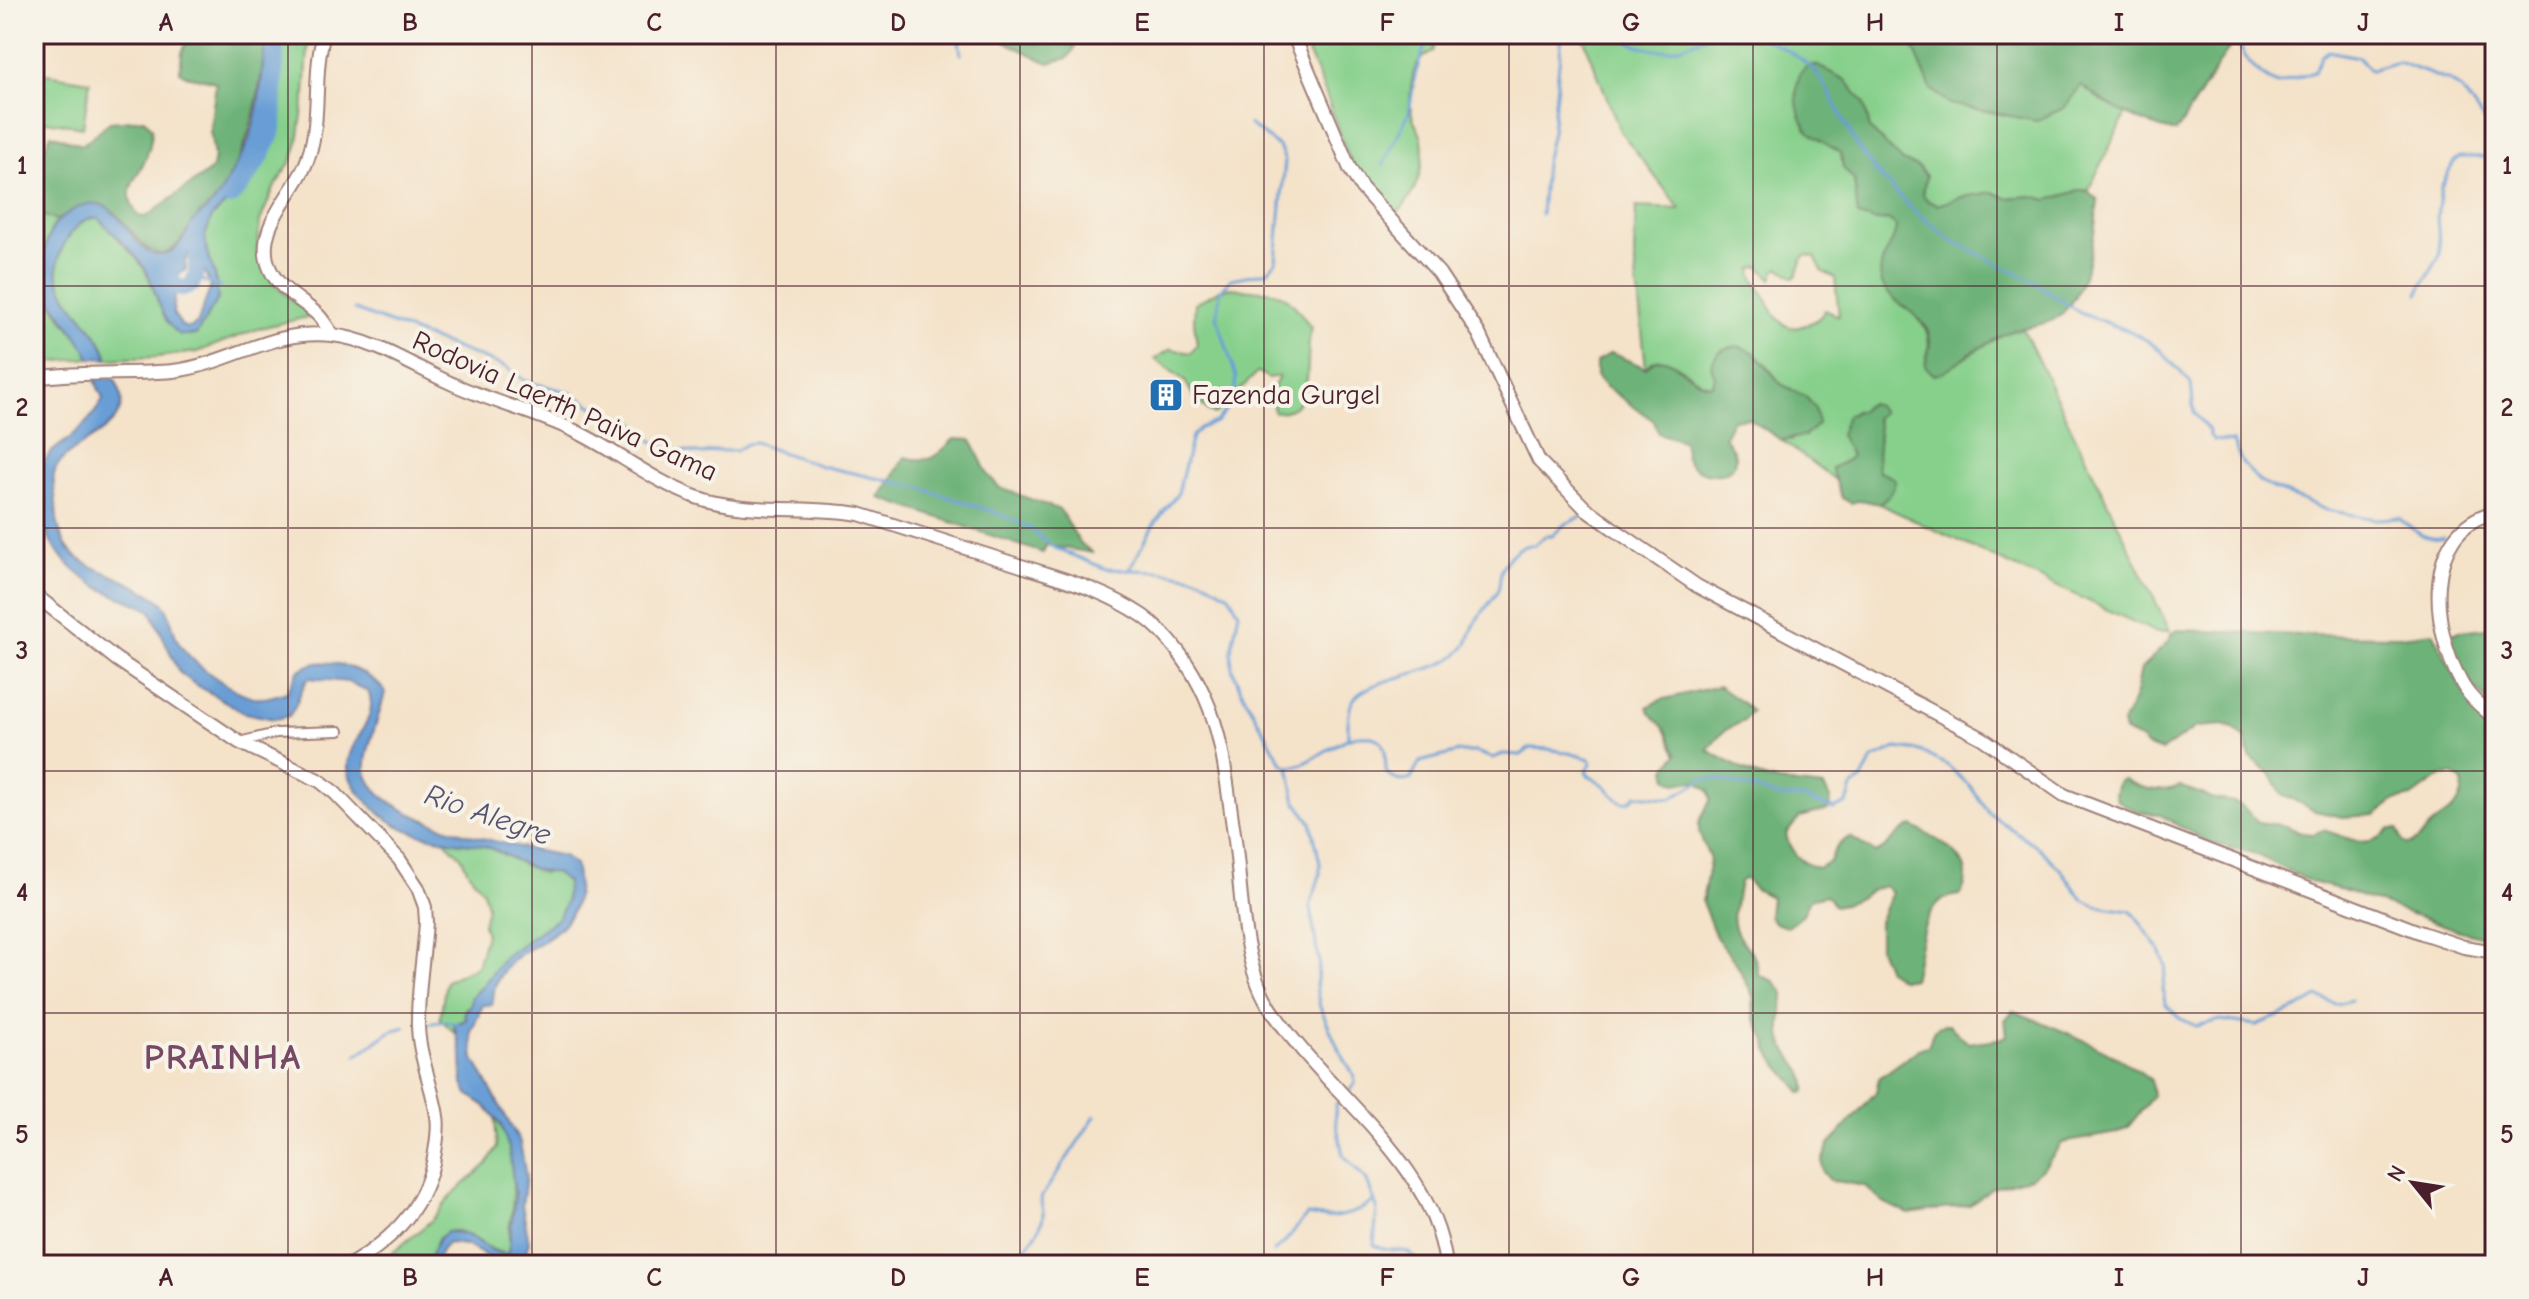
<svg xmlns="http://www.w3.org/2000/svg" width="2529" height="1299" font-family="'Comic Neue',sans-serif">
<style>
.green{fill:#87d08c;stroke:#68785c;stroke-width:2;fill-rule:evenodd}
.forest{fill:#6db278;stroke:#5c6852;stroke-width:2}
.water{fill:#689ed5;stroke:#595e80;stroke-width:2;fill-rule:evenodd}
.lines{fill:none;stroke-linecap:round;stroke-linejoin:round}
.stream{stroke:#689ed5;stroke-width:3}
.river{stroke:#689ed5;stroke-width:16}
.street-casing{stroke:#9f807a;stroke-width:12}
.secondary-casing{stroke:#9f807a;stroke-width:16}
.street{stroke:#fff;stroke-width:8}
.secondary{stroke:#fff;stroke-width:12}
.grid{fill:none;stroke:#4a1f2b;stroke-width:2;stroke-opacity:0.55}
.labels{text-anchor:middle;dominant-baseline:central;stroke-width:8;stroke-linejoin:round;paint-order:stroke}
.poi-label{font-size:28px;fill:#4a1f2b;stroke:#f7f3e8;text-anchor:start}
.street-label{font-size:28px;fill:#4a1f2b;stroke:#f7f3e8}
.water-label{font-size:30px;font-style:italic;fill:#56526f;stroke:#f7f3e8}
.district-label{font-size:36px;font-weight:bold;letter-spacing:2px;fill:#774965;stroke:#f7f3e8}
.neatline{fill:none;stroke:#4a1f2b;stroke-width:3}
.grid-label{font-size:26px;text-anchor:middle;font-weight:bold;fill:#4a1f2b}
</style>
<rect width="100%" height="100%" fill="#f7f3e8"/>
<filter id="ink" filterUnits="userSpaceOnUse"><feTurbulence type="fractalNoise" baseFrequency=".0125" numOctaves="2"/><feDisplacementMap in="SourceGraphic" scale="16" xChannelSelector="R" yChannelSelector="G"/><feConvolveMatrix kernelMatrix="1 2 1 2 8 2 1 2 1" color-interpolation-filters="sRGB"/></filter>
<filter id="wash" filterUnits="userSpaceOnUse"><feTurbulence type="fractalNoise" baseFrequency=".006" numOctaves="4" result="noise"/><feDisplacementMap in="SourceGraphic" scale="32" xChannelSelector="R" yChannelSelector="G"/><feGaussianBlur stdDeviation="1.8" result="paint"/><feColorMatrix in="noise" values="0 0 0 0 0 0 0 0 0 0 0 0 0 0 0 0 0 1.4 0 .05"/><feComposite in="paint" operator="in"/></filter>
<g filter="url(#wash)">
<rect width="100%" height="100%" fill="#f4e2c9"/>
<path class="green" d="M286 34H309L305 95 298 142 293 158 273 190 260 221 257 255 275 285 309 314 308 317 260 328 197 352 157 357 108 359C95 311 28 290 72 232 80 223 85 217 98 218 113 234 132 250 144 269 160 293 158 332 192 336L218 299 215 275 207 252 205 236 212 217 241 189 274 116 271 87Z
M1300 34H1436L1433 52C1430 54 1426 55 1422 58 1410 69 1408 103 1413 118 1415 125 1421 132 1422 140 1426 165 1415 198 1396 214 1345 174 1346 147 1325 92 1317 72 1308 53 1300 34Z
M1582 34H1913L1914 41 2064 108 2081 84 2102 102 2126 113 2088 191 2081 190 2048 200 2032 196 2006 198 1993 192 1937 205 1928 201 1923 195 1926 176 1920 168 1902 161 1870 129 1808 130 1841 152 1843 167 1854 180 1858 215 1874 221 1888 220 1896 226V233L1885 256 1912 313C1928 325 1932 342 1926 360L1963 358 2011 330 2022 327 2170 631 2155 632 1879 504 1890 494 1894 479 1879 471 1876 462 1879 434 1865 405 1860 411 1853 412 1846 442 1851 455C1844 465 1832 464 1837 481L1781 440H1792L1815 408 1806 397 1781 384 1764 362 1715 377 1713 385C1691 386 1665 341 1646 368L1634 255 1636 207 1680 209 1620 131ZM1807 255 1815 257 1823 272 1835 278 1839 316 1825 310C1820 319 1815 321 1806 325 1783 335 1775 314 1765 297 1760 288 1752 280 1752 269L1759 266 1772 279 1775 271 1780 268 1794 278 1797 275 1802 259Z
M34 72 90 81 83 127 34 119Z
M34 213 58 220C49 229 45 244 45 256 40 313 69 315 90 358L34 364Z
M1230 288C1277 294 1281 282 1311 328 1303 356 1320 413 1274 412L1271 394 1279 376 1268 378 1258 372 1214 415 1195 399 1185 381 1155 359 1171 349 1191 353 1197 345 1194 322 1195 303 1220 290Z
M443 839 486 846 541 873 555 872 567 882V902L558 918 504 957 482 987 476 991 471 1004 465 1009 467 1018 454 1025 455 1033 440 1019 446 981 477 966 486 934 483 925 487 906 483 891 467 870 462 858Z
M495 1118C517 1143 515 1198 509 1229 508 1238 511 1244 508 1253 487 1256 462 1217 442 1236 433 1244 433 1256 426 1265H378L432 1220 452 1195 487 1164 497 1147Z"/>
<path class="forest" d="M191 34H266C260 95 252 147 217 199 212 206 204 209 199 215 186 231 181 247 162 255L146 248 113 211 63 216 58 220 34 213V172L51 134 82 145 110 122 144 119 152 128C152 137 150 146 147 155 138 180 119 188 138 216L146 217 212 169 214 156 210 130 216 83C204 75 195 83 180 71L182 52Z
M990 34H1064L1075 48 1068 58 1048 63Z
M1913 34H2238L2176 132C2139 123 2111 108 2081 85L2064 108 2036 121 1950 104 1931 89 1914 49Z
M1809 65H1816L1846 80 1864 103 1870 129 1902 161 1919 168 1926 176 1923 195 1928 201 1937 205 1962 197 1993 192 2006 198 2032 196 2048 200 2082 190 2088 191 2098 200C2095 235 2087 298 2055 319 2042 327 2018 326 2002 335 1992 342 1980 347 1970 353 1958 361 1948 373 1934 375L1925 366C1926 358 1930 350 1930 342 1929 311 1889 308 1881 280 1876 259 1896 245 1896 226L1888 220 1874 221 1858 216 1854 180 1843 168 1841 153C1830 146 1816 140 1808 130 1795 116 1790 76 1809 65Z
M1738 346 1754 352 1781 384 1806 397 1815 408 1818 424 1805 436 1781 440 1748 418 1732 420 1724 436C1727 443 1736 450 1735 459 1732 483 1695 475 1687 460 1684 455 1685 446 1683 441L1658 433 1654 421 1605 386 1596 376V362L1611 353 1646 368C1666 341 1689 386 1712 385L1715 377 1711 366C1716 351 1722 348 1738 346Z
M1870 403 1877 405 1882 413 1875 418C1884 434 1873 453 1879 471L1895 479C1895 489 1888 499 1879 504L1861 500 1851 503 1842 498 1831 468 1848 460 1851 455 1840 435 1847 415 1860 411Z
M954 439 971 440 988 475 1000 488 1060 510 1080 543 1093 553 1046 545 1043 553 880 498 905 457C931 464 936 457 954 439Z
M2495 627V710L2471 685 2447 636 2459 631Z
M2178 630 2301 635 2401 636 2433 632 2461 688 2495 722V940L2457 930 2343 890 2311 882 2253 853 2210 843 2160 815 2136 811 2117 800 2115 794 2118 782 2123 779C2142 789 2159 794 2180 786L2215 799 2234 802 2245 809 2258 822 2286 826 2302 833 2315 834 2323 830C2345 836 2370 853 2390 829H2397L2403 842 2408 845C2418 841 2422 836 2429 828 2446 811 2463 812 2463 782L2452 775 2440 777 2412 797 2394 801 2375 815 2342 817 2315 811 2282 794 2271 775 2250 757 2245 738 2233 728 2224 725 2196 727 2162 751 2147 747 2140 739 2124 731 2122 724 2135 697 2141 669 2168 642 2172 633Z
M1718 686 1745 705 1751 711 1744 721 1725 730 1707 750 1751 774 1778 782 1824 787 1831 800 1828 810 1800 817 1786 834C1789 851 1801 864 1818 868L1830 862C1833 850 1839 841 1851 837L1875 853C1890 849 1895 831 1912 826 1939 841 1982 859 1960 895 1919 897 1921 949 1913 979H1900L1888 970 1879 948V922L1892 892 1885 886C1864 890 1859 903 1834 906L1826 895 1810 899 1803 914 1787 927 1775 923 1769 916 1771 897 1755 889 1745 878 1740 882C1738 897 1730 913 1735 928 1741 948 1756 947 1759 975L1774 981 1784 993C1784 1009 1777 1030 1784 1045 1792 1063 1808 1069 1806 1091L1802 1093 1774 1060 1768 1050 1767 1041 1754 1018 1753 995 1736 963 1716 937 1702 902 1710 860 1699 832V822L1711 799 1709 791 1696 781 1676 783 1668 778 1666 769 1677 754C1671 746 1670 737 1665 729 1659 721 1651 717 1647 707L1661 700Z
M2013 1011C2061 1030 2110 1048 2151 1080L2153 1096 2128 1127 2116 1133 2062 1143 2045 1166 2031 1177 1992 1188 1970 1205 1909 1214 1882 1202 1865 1186 1830 1180 1823 1172 1822 1161 1829 1145 1876 1092 1879 1078 1919 1049 1929 1045C1932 1032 1935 1024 1949 1025L1968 1043 1999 1039 2007 1036 2005 1020Z"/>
<path class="water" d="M266 34H286L271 87 274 116 241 189 212 217 205 236 207 252 215 275 218 299 196 335H180C158 320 158 291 145 269 133 250 113 234 98 218 85 217 80 223 72 232 28 290 95 311 108 359L90 358C70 316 28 295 48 239 53 224 60 217 75 209 122 183 128 258 162 255 178 254 186 232 194 221 200 213 210 208 216 200 222 193 226 182 231 174 236 163 244 153 248 142 261 108 262 69 266 34ZM195 251 211 286 197 324 189 328 182 326 173 313 177 277 186 269 185 262 189 252Z
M94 378H114C147 432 61 440 54 474 52 483 56 496 56 505 57 569 99 564 143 590 150 594 158 598 164 604 172 614 172 632 179 643 192 664 239 699 264 698 271 697 280 694 287 692L298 671C303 668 310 664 316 663 340 660 372 673 385 692 381 713 364 752 366 770 373 822 520 847 563 856L575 865C583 902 572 924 539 943 530 949 521 952 513 960 506 967 498 977 495 986 493 992 494 998 492 1005H483L471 1032 474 1059 520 1142 526 1177 522 1205 529 1242 522 1265H503L466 1245 448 1243 442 1249 434 1265H426L439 1238 447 1232C478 1230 486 1257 508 1253L515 1196 509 1149 501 1125 485 1106 468 1094 463 1084 462 1054 454 1025 467 1019 464 1014 471 1004V997L482 987 504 957 558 918 566 902 567 882 555 872C530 874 511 854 487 847 477 844 466 844 456 842 416 835 392 830 364 798 357 790 347 776 348 766 348 739 381 719 368 691L348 682 309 678C299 689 299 704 289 716L274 719 245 713 193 683 179 672 151 611C140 604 129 601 117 596 76 579 44 549 39 503 37 489 39 469 48 456 52 450 61 445 67 440 81 429 95 415 103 399Z"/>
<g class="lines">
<path class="stream" d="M958 34 961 54
M1615 34C1653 57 1670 54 1710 34
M1756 34 1792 53 1814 69 1829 92 1858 148 1877 173 1913 210 1953 241 2034 282 2080 313 2132 332 2148 341 2160 350 2191 383 2194 413 2208 429 2210 436 2214 440 2233 442 2242 463 2260 482 2272 488 2326 510 2375 519 2399 518C2413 530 2424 541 2444 538
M2234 34C2243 56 2254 74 2277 84L2314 72 2321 56 2328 51 2358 57 2370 70 2398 62 2449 81 2462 90 2495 137
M1383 165 1409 113 1415 75 1429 34
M1541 214 1545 163 1552 132 1562 34
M195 278 221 287
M2418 294 2440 255 2437 217 2441 187 2455 160 2460 157H2489L2495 153
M355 310 506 367 525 381 569 392 611 417 634 422 651 440 663 447 703 454 715 451H735L746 444 755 443 821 466 921 488 997 513 1028 527 1053 547 1106 569 1159 571 1200 578 1229 595 1239 612 1231 651 1232 668 1240 688 1278 756 1282 763 1289 767 1296 802 1311 822 1320 863V875L1310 907 1319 962 1316 987 1320 1007 1339 1050 1354 1075 1355 1084 1349 1091
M1129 571 1153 526 1178 493 1192 436 1200 428 1216 422 1234 399 1236 377 1217 317 1220 292 1231 279 1267 272 1276 261 1285 160 1279 147 1249 124
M1348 739C1348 728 1347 713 1352 702 1367 675 1438 677 1462 650 1470 642 1470 631 1476 622 1482 611 1491 603 1497 592 1501 584 1499 575 1502 568 1509 555 1520 544 1535 545L1545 536H1552L1564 525 1582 516
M1289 767C1322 764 1347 721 1381 741L1385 750 1386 772C1392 780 1402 783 1411 779L1420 762 1459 752H1476L1493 758 1503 754 1521 755 1530 748C1552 748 1570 753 1590 759L1591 764 1586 771 1589 776C1594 780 1602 782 1606 787 1615 797 1624 811 1636 795L1671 798 1704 779H1718L1781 797 1806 799 1834 809 1847 803 1852 788 1861 780 1873 759 1896 748 1920 751 1947 765 1970 786 1989 813 2040 849 2062 871 2083 900 2096 906 2130 911 2135 915 2160 951 2166 967 2163 990 2165 1003 2179 1018 2196 1026 2221 1020 2256 1025 2299 1008 2317 997 2336 1004 2351 1000
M426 1024 446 1021 458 1024
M357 1055 391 1031 405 1027
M1338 1102 1335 1105 1336 1121 1343 1155 1367 1181 1377 1208 1374 1245C1391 1256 1406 1241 1420 1265
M1274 1251 1283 1244 1307 1215C1332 1220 1352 1217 1375 1201
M1009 1265C1021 1252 1042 1234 1043 1215 1044 1207 1039 1204 1042 1196L1095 1116"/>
<path class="river" d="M230 198 241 187 263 154 274 130 276 34
M162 271 180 289 192 285 196 273 197 231"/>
</g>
</g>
<g filter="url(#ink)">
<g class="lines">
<g class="street-casing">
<path id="street" d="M239 742 276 733 339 731"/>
</g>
<g class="secondary-casing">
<path id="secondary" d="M324 34C311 78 324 125 304 168 290 198 253 231 270 269 279 290 302 300 318 315 324 321 328 329 333 335
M1293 34 1350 169 1361 187 1439 273 1479 334 1539 461 1585 508 1611 527 1697 586 1982 738 2064 795 2422 933 2464 947 2495 952
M34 378C80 371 127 375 173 371 231 364 269 329 332 335 376 340 415 368 455 385 495 403 539 413 579 433 619 453 653 481 696 497 745 515 807 505 859 514 909 530 959 546 1009 562 1055 577 1102 588 1143 616 1169 634 1192 668 1205 697 1224 739 1227 788 1234 833 1242 885 1240 958 1268 1004 1322 1092 1432 1155 1446 1265
M2495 512C2420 530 2432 631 2461 682 2468 696 2483 709 2495 718
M34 594 116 659 239 742 320 781 335 793 399 859 418 888 425 907 426 922C424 954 418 987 418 1020 417 1052 432 1084 437 1116 439 1127 437 1140 435 1152 427 1205 394 1239 350 1265"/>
</g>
<use href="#street" class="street"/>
<use href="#secondary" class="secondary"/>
</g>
</g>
<path class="grid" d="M288 34V1265M532 34V1265M776 34V1265M1020 34V1265M1264 34V1265M1509 34V1265M1753 34V1265M1997 34V1265M2241 34V1265M34 286H2495M34 528H2495M34 771H2495M34 1013H2495"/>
<defs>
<g id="building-square" transform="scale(1.8)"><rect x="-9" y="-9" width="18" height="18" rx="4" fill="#1f6fb2" stroke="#f7f3e8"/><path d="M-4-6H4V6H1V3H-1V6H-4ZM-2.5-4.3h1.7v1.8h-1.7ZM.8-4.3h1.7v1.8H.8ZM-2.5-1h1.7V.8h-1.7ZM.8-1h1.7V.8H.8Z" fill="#fff"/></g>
</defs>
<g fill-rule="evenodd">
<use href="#building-square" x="1166" y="395"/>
</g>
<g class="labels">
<g class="poi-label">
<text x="1192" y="395">Fazenda Gurgel</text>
</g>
<g class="street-label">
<text transform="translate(565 406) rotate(24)">Rodovia Laerth Paiva Gama</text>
</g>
<g class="water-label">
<text transform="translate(488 815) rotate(19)">Rio Alegre</text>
</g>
<g class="district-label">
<text x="223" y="1057">PRAINHA</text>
</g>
</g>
<rect width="2529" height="1299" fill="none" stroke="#f7f3e8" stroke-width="88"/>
<g transform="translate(2413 1183) rotate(300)" stroke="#f7f3e8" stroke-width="6" paint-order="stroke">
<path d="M0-6L14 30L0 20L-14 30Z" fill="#4a1f2b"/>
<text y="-12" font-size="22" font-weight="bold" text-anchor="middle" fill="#4a1f2b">N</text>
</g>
<rect x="44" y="44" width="2441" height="1211" class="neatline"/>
<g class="grid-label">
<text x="166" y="31">A</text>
<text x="410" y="31">B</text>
<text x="654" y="31">C</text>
<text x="898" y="31">D</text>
<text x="1142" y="31">E</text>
<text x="1387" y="31">F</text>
<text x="1631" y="31">G</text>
<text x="1875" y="31">H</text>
<text x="2119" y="31">I</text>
<text x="2363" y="31">J</text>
<text x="22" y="174">1</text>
<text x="2507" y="174">1</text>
<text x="22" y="416">2</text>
<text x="2507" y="416">2</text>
<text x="22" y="659">3</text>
<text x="2507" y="659">3</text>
<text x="22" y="901">4</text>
<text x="2507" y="901">4</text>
<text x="22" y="1143">5</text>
<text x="2507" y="1143">5</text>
<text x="166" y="1286">A</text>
<text x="410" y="1286">B</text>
<text x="654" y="1286">C</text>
<text x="898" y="1286">D</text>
<text x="1142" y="1286">E</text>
<text x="1387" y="1286">F</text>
<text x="1631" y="1286">G</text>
<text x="1875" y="1286">H</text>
<text x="2119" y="1286">I</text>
<text x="2363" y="1286">J</text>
</g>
</svg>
